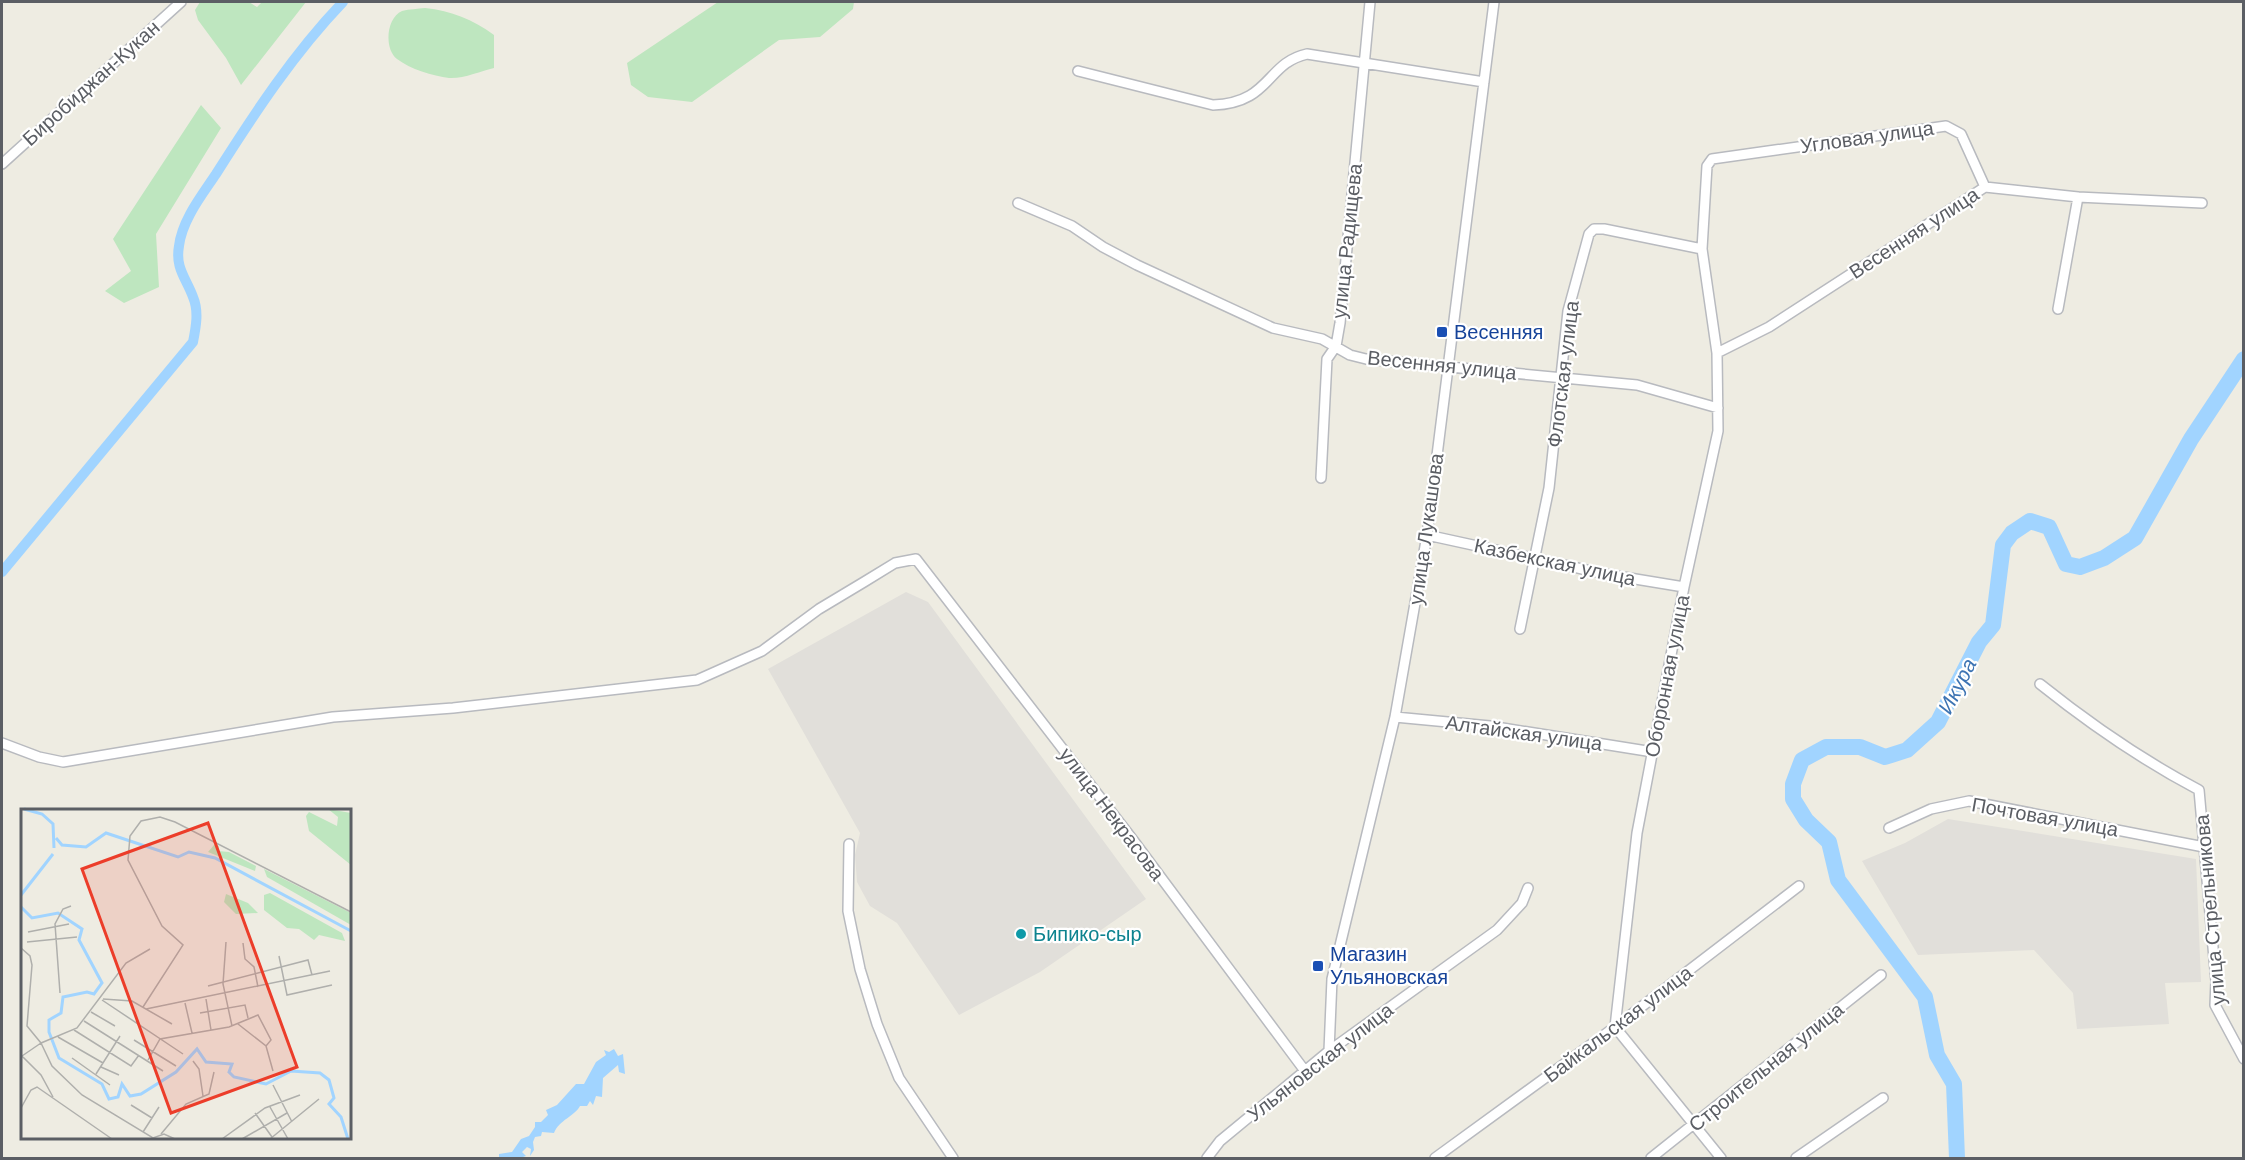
<svg xmlns="http://www.w3.org/2000/svg" width="2245" height="1160" font-family="Helvetica,sans-serif">
<style>
.industrial{fill:#e1dfda}
.green{fill:#bee6bf}
.water{fill:#a1d4ff}
.lines{fill:none;stroke-linecap:round;stroke-linejoin:round}
.canal{stroke:#a1d4ff;stroke-width:10}
.river{stroke:#a1d4ff;stroke-width:16}
.minor-casing{stroke:#b8babf;stroke-width:12}
.minor{stroke:#fff;stroke-width:9}
.transit-dot{fill:#1a4fb4;stroke:#fff;stroke-width:2}
.culture-dot{fill:#0f9aa8;stroke:#fff;stroke-width:2}
.labels{text-anchor:middle;dominant-baseline:central;stroke-width:4.5;stroke-linejoin:round;paint-order:stroke}
.street-label{font-size:20px;fill:#5b5e64;stroke:#fff}
.transit-label{font-size:20px;fill:#164399;stroke:#fff;text-anchor:start}
.culture-label{font-size:20px;fill:#0d838f;stroke:#fff;text-anchor:start}
.water-label{font-size:21px;font-style:italic;fill:#3d74b3;stroke:#fff}
.inset-river{fill:none;stroke:#a1d4ff;stroke-width:3}
.inset-road{fill:none;stroke:#afafac;stroke-width:1.5}
.view{fill:#ec3d2a;fill-opacity:0.15;stroke:#ec3d2a;stroke-width:3}
.inset-edge{fill:none;stroke:#5b5e64;stroke-width:3}
</style>
<rect width="100%" height="100%" fill="#eeece2"/>
<path class="industrial" d="M906 592 928 602 1146 899 1040 972 959 1015 897 923 870 906 857 882 855 855 860 833 768 669Z
M1948 819 2196 859 2201 982 2165 983 2169 1024 2077 1029 2073 993 2034 950 1918 955 1862 861 1905 843Z"/>
<path class="green" d="M200 2H249L257 7 262 2H306L241 85 226 58 198 20 195 10Z
M718 2H854L853 9 820 37 779 40 692 102 648 97 631 85 627 63Z
M425 8C452 11 472 19 494 35V68C481 71 463 79 449 78 433 76 410 69 397 59 384 49 386 18 402 11 409 9 418 9 425 8Z
M201 105 221 128 156 234 159 287 124 303 105 291 131 271 113 239Z"/>
<path class="water" d="M614 1049 618 1056 623 1054 625 1074 619 1072 618 1065 603 1078 602 1097 596 1096 593 1105 590 1101 587 1106H580C575 1116 559 1120 554 1133L542 1132 541 1136 535 1137 533 1142 534 1150 530 1156 531 1149 527 1147 522 1152 526 1156 520 1158H499V1154L512 1152 521 1139 529 1136 535 1127V1122H541L548 1115 546 1110 557 1105 576 1084H584L596 1062 606 1055 604 1050 609 1052Z"/>
<g class="lines">
<path class="canal" d="M2 572 193 342C196 327 199 311 193 297 186 278 175 268 179 246 182 220 202 195 216 174 254 114 294 53 343 2"/>
<path class="river" d="M1957 1158 1954 1084 1937 1055 1925 997 1838 880 1829 842 1806 820 1793 799V784L1802 760 1826 747H1860L1885 757 1907 750 1938 722 1979 642 1993 625 2003 545 2012 533 2030 521 2049 527 2066 564 2080 567 2104 558 2135 538 2191 439 2244 359"/>
<g class="minor-casing">
<path id="minor" d="M1078 71 1213 105C1271 103 1266 63 1307 54L1484 82
M2 164 181 2
M1018 203 1072 226 1103 247 1137 265 1273 328 1322 339 1350 355 1366 359 1637 385 1718 408
M2058 309 2078 197
M1717 353 1769 327 1985 187 2078 197 2202 203
M1321 478 1327 359 1336 346 1340 323 1370 2
M1427 535 1605 574 1684 587
M1520 629 1549 488 1568 311 1589 234 1594 229H1604L1702 249
M2040 684C2090 724 2142 760 2199 790L2216 981 2215 1005 2244 1059
M1395 717 1490 726 1653 752
M2 743 39 757 63 762 333 717 453 708 697 680 762 651 819 609 864 582 895 563 916 559 1133 840 1305 1071
M1889 828 1931 809 1969 801 2204 847
M849 844 848 911 860 969 877 1024 899 1078 953 1158
M1329 1051 1332 979 1395 717 1427 535 1494 2
M1207 1158 1220 1141 1329 1051 1497 930 1522 903 1528 888
M1435 1158 1615 1027 1799 886
M1651 1158 1881 975
M1721 1158 1615 1027 1637 833 1684 587 1718 431 1717 353 1702 249 1707 166 1712 159 1946 126 1961 134 1985 187
M1796 1158 1883 1098"/>
</g>
<use href="#minor" class="minor"/>
</g>
<g class="transit-dot">
<rect x="1436" y="326" width="12" height="12" rx="3"/>
<rect x="1312" y="960" width="12" height="12" rx="3"/>
</g>
<circle class="culture-dot" cx="1021" cy="934" r="6"/>
<g class="labels">
<g class="street-label">
<text transform="translate(91 83) rotate(-42)">Биробиджан-Кукан</text>
<text transform="translate(1867 137) rotate(-8)">Угловая улица</text>
<text transform="translate(1914 233) rotate(-33)">Весенняя улица</text>
<text transform="translate(1347 241) rotate(-84)">улица Радищева</text>
<text transform="translate(1442 365) rotate(6)">Весенняя улица</text>
<text transform="translate(1563 374) rotate(-83)">Флотская улица</text>
<text transform="translate(1426 529) rotate(-82)">улица Лукашова</text>
<text transform="translate(1555 562) rotate(12)">Казбекская улица</text>
<text transform="translate(1667 676) rotate(-79)">Оборонная улица</text>
<text transform="translate(1524 733) rotate(8)">Алтайская улица</text>
<text transform="translate(1112 814) rotate(53)">улица Некрасова</text>
<text transform="translate(2045 817) rotate(10)">Почтовая улица</text>
<text transform="translate(2210 910) rotate(-95)">улица Стрельникова</text>
<text transform="translate(1618 1024) rotate(-37)">Байкальская улица</text>
<text transform="translate(1320 1062) rotate(-38)">Ульяновская улица</text>
<text transform="translate(1766 1067) rotate(-39)">Строительная улица</text>
</g>
<g class="transit-label">
<text x="1454" y="332">Весенняя</text>
<text x="1330" y="954">Магазин<tspan x="1330" dy="23">Ульяновская</tspan></text>
</g>
<g class="culture-label">
<text x="1033" y="934">Бипико-сыр</text>
</g>
<g class="water-label">
<text transform="translate(1957 686) rotate(-63)">Икура</text>
</g>
</g>
<g transform="translate(21 809)">
<rect width="330" height="330" fill="#eeece2"/>
<path d="M307 0 330 4V56L288 22 285 7 288 3 316 17 317 8ZM193 36 198 37 197 42 208 43 235 57 234 62 187 43ZM243 60 330 104V116L246 68ZM249 84 321 124 324 132 298 126 293 131 278 120 266 119 243 101V86ZM205 85 227 94 237 104 215 105 203 93Z" fill="#bee6bf"/>
<path class="inset-river" d="M3 0 21 5 32 15 33 39M35 29 41 36 65 38 85 24 157 48 168 43 194 49 330 122M0 86 32 45M0 98 11 109 37 104 61 120 58 131 81 174 73 185 66 183 42 188 40 204 28 211V223L38 249 81 275 88 290 97 288 101 275 109 287 120 285 155 263 176 240 185 253 211 255 208 263 213 268 245 275 270 262 299 264 308 271 313 289 308 295 320 308 327 330"/>
<path class="inset-road" d="M7 123 48 115M6 133 56 128M205 133 202 175 211 217M222 134 224 150 233 158 237 178M0 139 9 147 11 156 6 217 20 234 56 219 105 154 129 140M258 147 266 186 311 176M187 177 287 151 291 166M39 184 34 115 42 100 50 97M82 190 111 192 151 215M185 190 190 221M81 191 162 245M164 194 171 224M122 198 162 136 141 117 107 51 109 27 120 12 139 8 154 13 330 103M125 200 309 162M70 203 94 217M179 204 224 196 227 209M63 212 142 262M217 215 245 237 252 262M53 221 110 257 118 246M37 228 82 254M113 231 155 257M51 249 89 276M127 251 139 230 208 218 237 206 250 231 245 237M172 252 178 260 182 287M80 258 98 266M75 265 99 227M252 276 271 313M32 288 20 266 1 247 20 234 31 257 61 286 132 329 143 325 154 330M110 296 131 309M249 298 267 330M0 299 10 281 16 278 91 330M234 304 251 328M122 323 138 298M140 325 165 295 188 285 193 263M201 330 244 299 279 286M221 330 266 304M249 330 298 290"/>
<path class="view" d="M187 14 276 258 150 304 61 60Z"/>
<rect width="330" height="330" class="inset-edge"/>
</g>
<rect width="2245" height="1160" fill="none" stroke="#5b5e64" stroke-width="6"/>
</svg>
